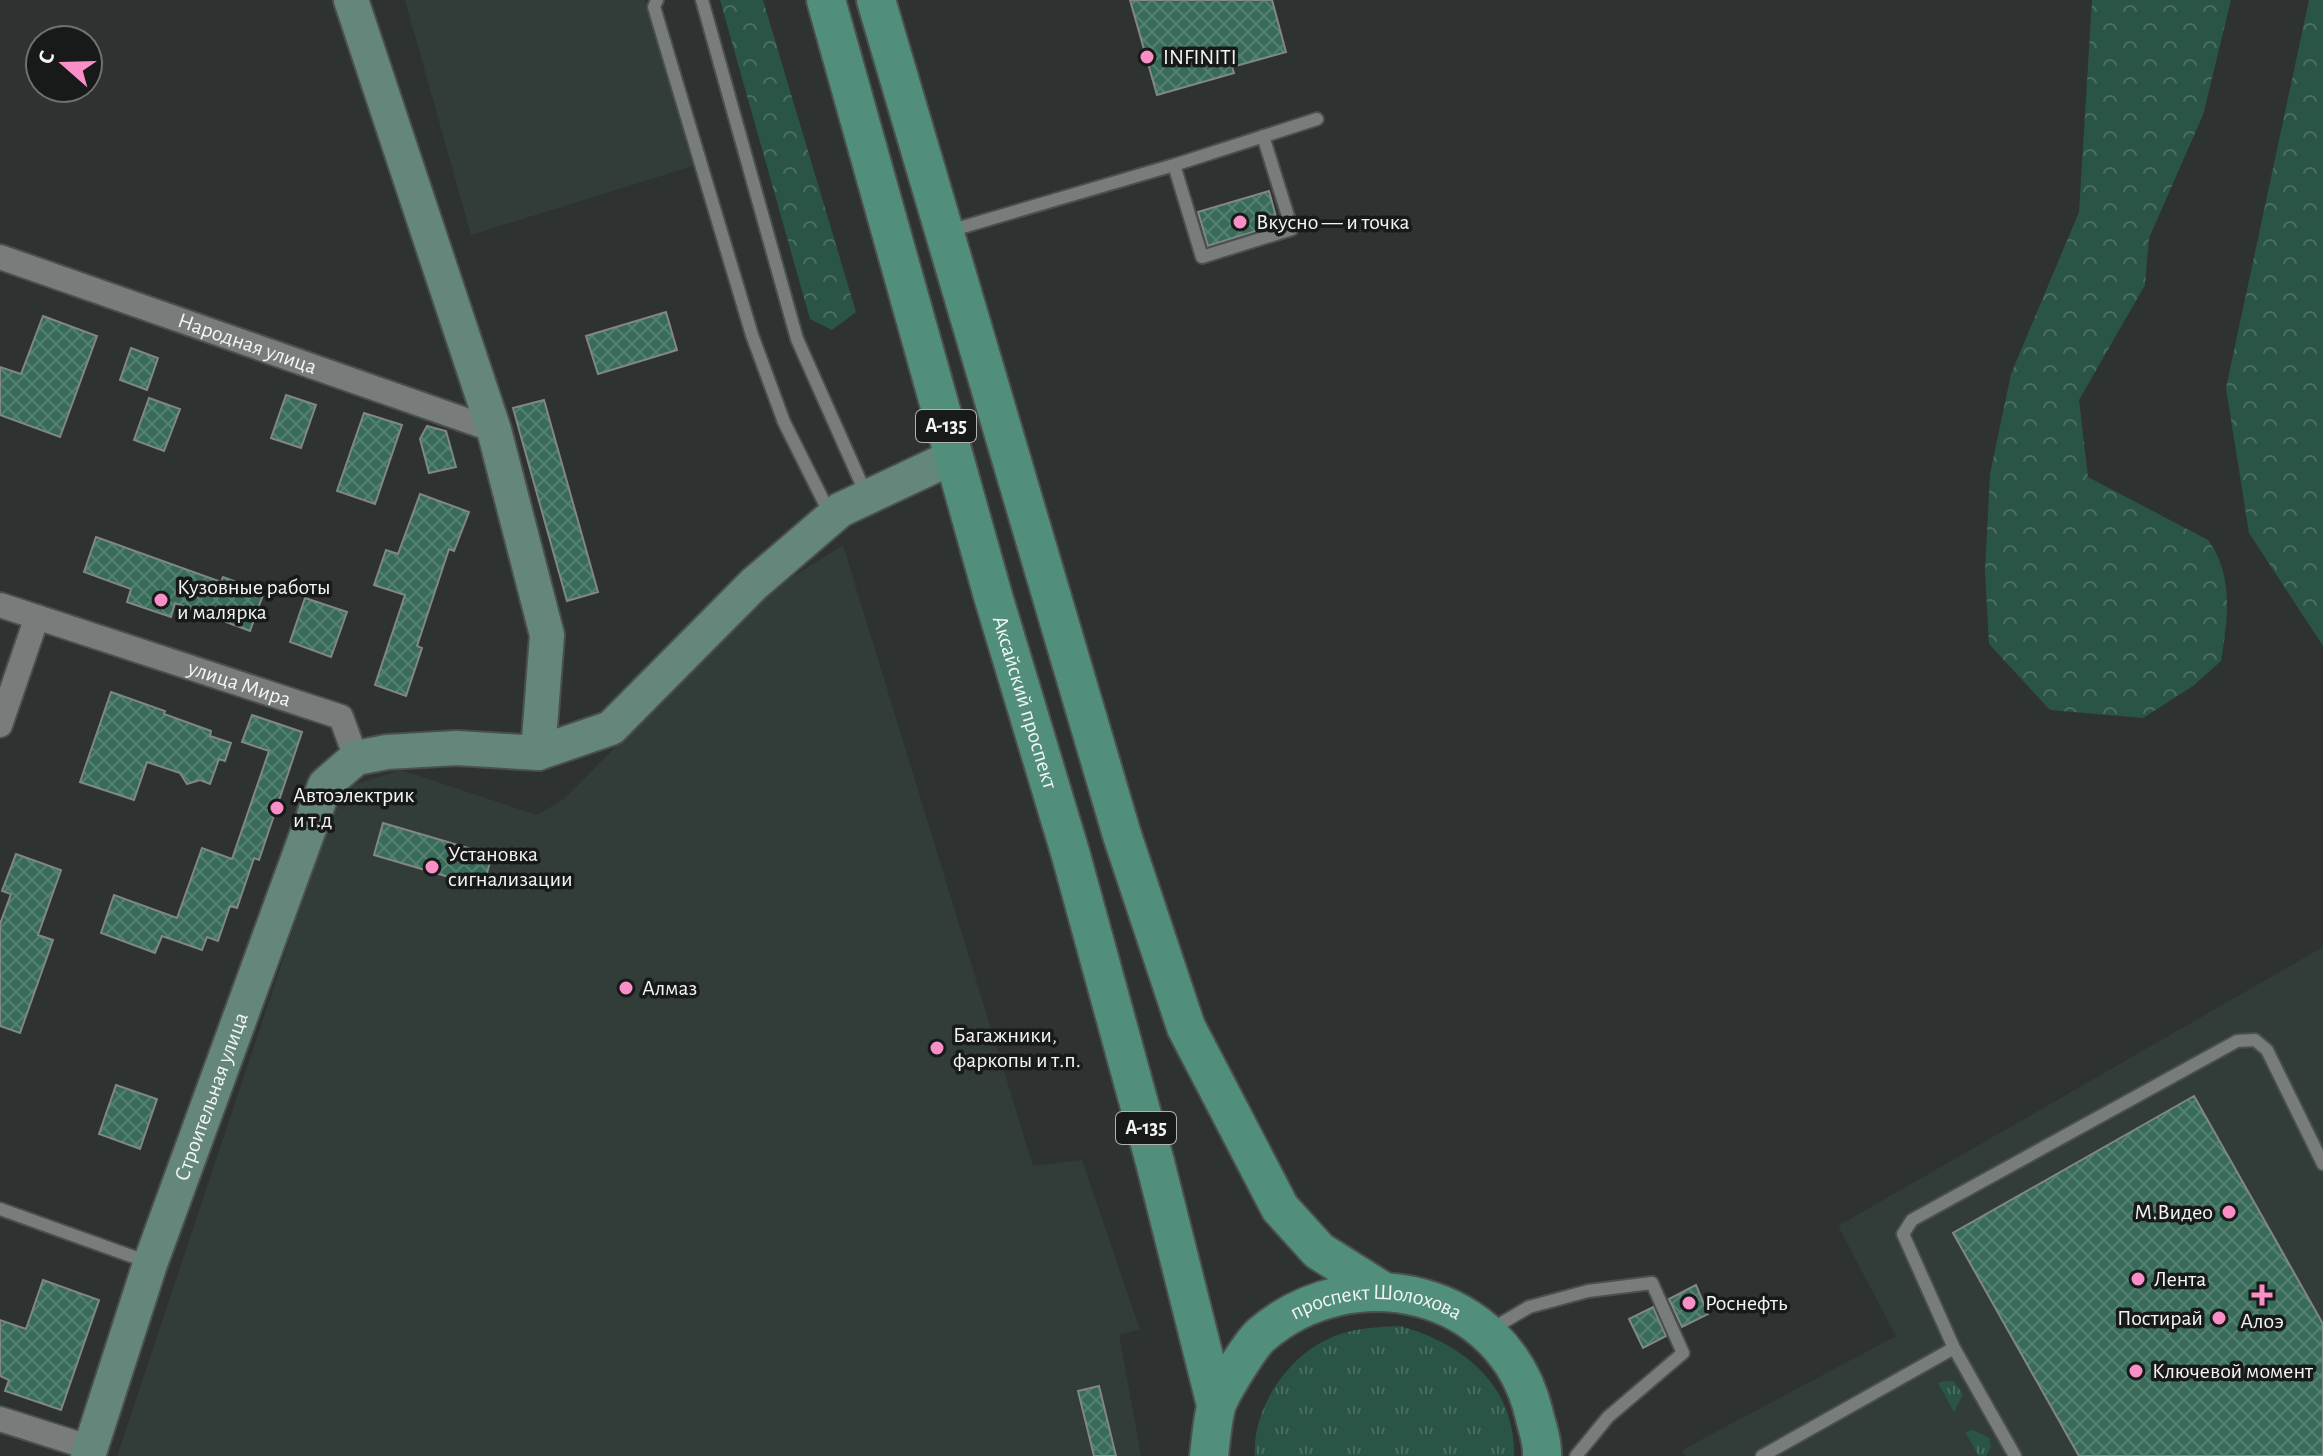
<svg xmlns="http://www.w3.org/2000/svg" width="2323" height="1456" font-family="'Alegreya Sans',sans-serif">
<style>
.built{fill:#323d39}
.grass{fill:url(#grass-tufts)}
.forest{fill:url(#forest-crowns)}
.building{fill:url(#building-cross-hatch);stroke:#828785;stroke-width:2}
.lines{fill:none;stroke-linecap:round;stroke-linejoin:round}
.lane-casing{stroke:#4b4f4d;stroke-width:16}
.street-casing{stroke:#4b4f4d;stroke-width:28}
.secondary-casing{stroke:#4b4f4d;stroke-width:38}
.primary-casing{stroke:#4b4f4d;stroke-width:42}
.lane{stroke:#787d7b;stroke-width:12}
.street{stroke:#787d7b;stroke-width:24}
.secondary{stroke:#64867b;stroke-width:34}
.primary{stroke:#518e7b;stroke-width:38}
.poi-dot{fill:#fa8fc7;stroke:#181919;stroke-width:3}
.labels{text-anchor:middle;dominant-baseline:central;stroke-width:7;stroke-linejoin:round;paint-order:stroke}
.shield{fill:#181919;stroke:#b1b3b2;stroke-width:2}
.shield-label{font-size:20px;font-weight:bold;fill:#f2f5f3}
.poi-label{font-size:22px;fill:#f2f5f3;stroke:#181919;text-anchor:start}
.street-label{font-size:22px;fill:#f2f5f3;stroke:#181919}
</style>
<defs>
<pattern id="grass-tufts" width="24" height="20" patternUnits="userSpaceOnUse" patternTransform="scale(2)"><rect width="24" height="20" fill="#2a5546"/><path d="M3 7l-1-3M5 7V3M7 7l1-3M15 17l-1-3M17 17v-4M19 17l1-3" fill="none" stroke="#496e61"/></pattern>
<pattern id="forest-crowns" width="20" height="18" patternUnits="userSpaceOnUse" patternTransform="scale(2)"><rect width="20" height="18" fill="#2a5546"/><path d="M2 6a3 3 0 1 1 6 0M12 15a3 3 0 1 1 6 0" fill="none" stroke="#496e61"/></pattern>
<pattern id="building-cross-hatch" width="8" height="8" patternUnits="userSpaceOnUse" patternTransform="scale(2)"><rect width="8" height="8" fill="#386b59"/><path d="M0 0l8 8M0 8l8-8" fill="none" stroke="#558171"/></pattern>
</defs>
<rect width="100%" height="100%" fill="#2e3230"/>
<path class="built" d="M405 0H645L693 166 471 235Z
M843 545 1033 1166 1082 1160 1140 1330 1119 1334 1141 1456H117L340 789 401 770 537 815 564 799 770 591Z
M2323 947V1456H1685L1682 1450 1896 1336 1838 1226Z"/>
<path class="grass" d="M1400 1326C1462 1343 1516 1385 1514 1456H1255C1252 1410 1286 1359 1326 1340 1349 1328 1375 1327 1400 1326Z
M1944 1381 1954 1382 1963 1394 1954 1412 1938 1383Z
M1973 1430 1989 1438 1991 1446 1986 1456H1979L1965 1432Z"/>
<path class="forest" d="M720 0H763L856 312 832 330 810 319Z
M2092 0H2231L2203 115 2149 238 2145 285 2079 400 2088 477 2208 540C2234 575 2228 619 2221 661L2193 686 2143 718 2050 710 1989 644 1985 571 1990 474 2011 374 2079 212Z
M2309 0H2323V646L2249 533 2226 388Z"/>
<path class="building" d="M1130 0H1272L1286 52 1232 67 1234 73 1157 95Z
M1269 191 1278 224 1208 246 1198 212Z
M666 312 677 350 598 374 586 336Z
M43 316 97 336 60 437 0 415V367L21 374Z
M131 348 158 358 147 390 120 380Z
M286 395 316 405 301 448 271 438Z
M149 398 180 409 164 451 134 440Z
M544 400 598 592 567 601 513 408Z
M364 413 402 425 375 504 337 491Z
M427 426 446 431 456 467 429 473 420 439Z
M420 494 469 512 454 551 449 549 417 646 422 648 406 696 375 685 405 595 374 585 386 550 398 554Z
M96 537 221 582 223 577 264 592 250 631 175 603 171 617 127 602 131 589 84 572Z
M305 598 347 612 331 657 290 642Z
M111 692 165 711 164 714 211 731 210 736 231 743 225 761 219 759 210 784 200 780 187 784 180 773 147 762 134 800 80 782Z
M252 715 302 732 259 860 254 858 237 908 230 906 218 941 207 937 202 950 162 936 155 953 101 933 114 895 177 918 202 848 232 859 269 751 242 742Z
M383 823 492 855 483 887 374 855Z
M16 854 61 870 38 935 53 940 20 1033 0 1026V924L11 894 2 891Z
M116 1085 157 1099 140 1149 99 1134Z
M2194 1096 2323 1324V1456H2079L1953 1233Z
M43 1280 99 1300 61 1410 5 1391 9 1380 0 1376V1320L26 1329Z
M1696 1285 1708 1314 1682 1327 1669 1299Z
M1653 1307 1666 1336 1643 1348 1629 1319Z
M1099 1386 1116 1456H1094L1078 1391Z"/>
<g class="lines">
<g class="lane-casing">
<path id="lane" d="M657 0 654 7 752 335 784 422 830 514
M702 0 797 339 866 494
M1174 165 1202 257 1292 229 1263 136
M949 231 1174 165 1317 119
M0 1209 148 1262
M1490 1330 1529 1307 1588 1291 1652 1283 1683 1353 1608 1417 1576 1456
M1954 1348 1903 1234 1912 1220 2237 1041 2255 1040 2267 1050 2323 1164
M1762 1456 1954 1348 2015 1456"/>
</g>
<g class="street-casing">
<g id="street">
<path id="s1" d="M0 257 494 430"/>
<path id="s2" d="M0 605 341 717 356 758"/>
<path d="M0 725 37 617"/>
<path d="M0 1419 91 1448"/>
</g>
</g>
<g class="secondary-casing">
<g id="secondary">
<path d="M351 0 494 430 547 635 538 753"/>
<path id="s3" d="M88 1456 150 1264 325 785 356 758 387 752 457 748 538 753 611 728 754 584 840 510 955 456"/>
</g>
</g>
<g class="primary-casing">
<g id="primary">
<path id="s4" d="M826 0 993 596 1070 852 1155 1162 1216 1405"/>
<path d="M876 0 1122 835 1186 1027 1280 1208 1319 1251 1381 1290"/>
<path id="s5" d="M1209 1456C1211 1440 1212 1423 1216 1407 1220 1393 1250 1345 1261 1335 1354 1255 1505 1290 1534 1414 1537 1427 1543 1442 1542 1456"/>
</g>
</g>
<use href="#lane" class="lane"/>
<use href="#street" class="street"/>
<use href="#secondary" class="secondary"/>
<use href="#primary" class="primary"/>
</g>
<g class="poi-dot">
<circle cx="1147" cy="57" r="8"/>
<circle cx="1240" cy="222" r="8"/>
<circle cx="161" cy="600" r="8"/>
<circle cx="277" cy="808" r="8"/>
<circle cx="432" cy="867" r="8"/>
<circle cx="626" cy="988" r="8"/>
<circle cx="937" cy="1048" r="8"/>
<circle cx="2229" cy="1212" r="8"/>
<circle cx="2138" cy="1279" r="8"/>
<path d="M2258 1283h8v8h8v8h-8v8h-8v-8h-8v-8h8z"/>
<circle cx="1689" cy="1303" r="8"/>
<circle cx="2219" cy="1318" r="8"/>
<circle cx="2136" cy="1371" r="8"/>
</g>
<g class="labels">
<g class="shield">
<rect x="916" y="410" width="60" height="32" rx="6"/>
<rect x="1116" y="1112" width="60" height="32" rx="6"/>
</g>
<g class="shield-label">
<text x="946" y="426">А-135</text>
<text x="1146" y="1128">А-135</text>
</g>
<g class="poi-label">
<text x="1163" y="57">INFINITI</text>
<text x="1256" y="222">Вкусно — и точка</text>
<text x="177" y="587">Кузовные работы<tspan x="177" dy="25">и малярка</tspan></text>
<text x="293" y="795">Автоэлектрик<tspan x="293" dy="25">и т.д</tspan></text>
<text x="448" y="854">Установка<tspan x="448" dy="25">сигнализации</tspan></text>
<text x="642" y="988">Алмаз</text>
<text x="953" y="1035">Багажники,<tspan x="953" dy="25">фаркопы и т.п.</tspan></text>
<text x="2213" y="1212" text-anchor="end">М.Видео</text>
<text x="2154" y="1279">Лента</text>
<text x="1705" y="1303">Роснефть</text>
<text x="2203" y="1318" text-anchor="end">Постирай</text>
<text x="2262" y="1321" text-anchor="middle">Алоэ</text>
<text x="2152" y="1371">Ключевой момент</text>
</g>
<g class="street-label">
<text stroke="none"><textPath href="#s1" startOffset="262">Народная улица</textPath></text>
<text stroke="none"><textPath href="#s2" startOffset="252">улица Мира</textPath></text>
<text stroke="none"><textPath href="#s4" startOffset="730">Аксайский проспект</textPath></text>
<text stroke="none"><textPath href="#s3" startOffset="380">Строительная улица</textPath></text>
<text stroke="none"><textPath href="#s5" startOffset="260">проспект Шолохова</textPath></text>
</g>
</g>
<g transform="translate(64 64) rotate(290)"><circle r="38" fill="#181919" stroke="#6f7170" stroke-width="2"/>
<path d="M0-6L14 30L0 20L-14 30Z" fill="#fa8fc7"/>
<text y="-12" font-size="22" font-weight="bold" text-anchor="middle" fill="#f2f5f3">С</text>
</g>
</svg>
